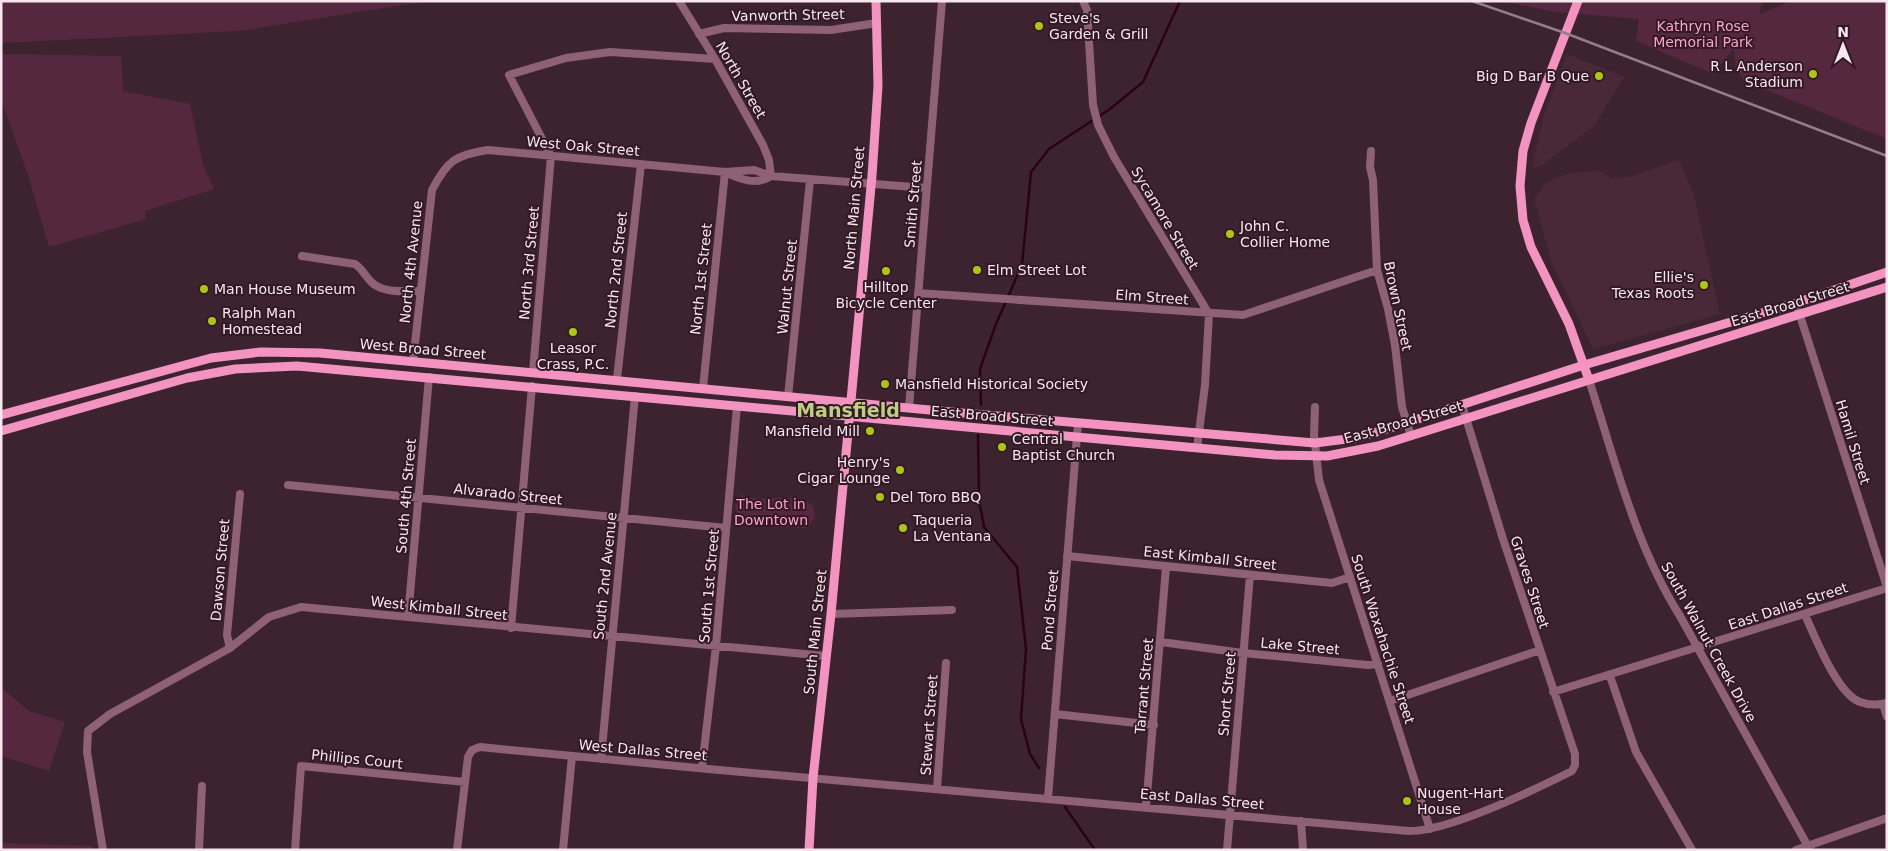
<svg xmlns="http://www.w3.org/2000/svg" width="1888" height="851" font-family="'DejaVu Sans',sans-serif">
<style>
.built{fill:#492938}
.green{fill:#56283f}
.lines{fill:none;stroke-linecap:round;stroke-linejoin:round}
.stream{stroke:#2d0019;stroke-width:2.5}
.minor{stroke:#8f6176;stroke-width:8}
.major{stroke:#f293c0;stroke-width:9}
.rail{stroke:#947e88;stroke-width:2.5}
.poi-dot{fill:#acc613;stroke:#321925;stroke-width:2}
.labels{text-anchor:middle;dominant-baseline:central;stroke-width:4;stroke-linejoin:round;paint-order:stroke}
.street-label{font-size:14px;fill:#f8e6ee;stroke:#321925}
.poi-label{font-size:14px;fill:#f8e6ee;stroke:#321925;text-anchor:start}
.park-label{font-size:14px;fill:#fda2cc;stroke:#321925}
.district-label{font-size:19px;font-weight:bold;fill:#becf84;stroke:#321925}
</style>
<rect width="100%" height="100%" fill="#3c232f"/>
<path class="built" d="M1567 54 1624 77 1594 126 1541 166 1532 167 1544 115Z
M1679 160 1694 196 1720 314 1593 349 1551 261 1534 199 1546 182 1570 173 1601 171 1612 179 1629 177Z"/>
<path class="green" d="M1 1H429L238 31 1 43Z
M1502 1H1763L1759 15 1790 1H1887V139L1744 81 1736 68 1734 48 1713 74 1636 41 1639 19 1555 12Z
M1 54 121 56 123 91 190 104 203 164 214 189 145 211 146 219 49 247 29 178 1 99Z
M741 494C757 506 800 488 814 508L815 518 806 528 761 526 745 517 740 520 735 507Z
M1 687 29 711 65 722 49 771 1 756Z
M1 843 92 846V850H1Z"/>
<g class="lines">
<path class="stream" d="M981 405 980 369 996 324 1022 265 1031 172 1049 149 1110 109 1143 82 1180 1
M978 435 979 500 984 527 1017 567 1026 649 1021 719 1030 754 1039 768
M1065 807 1095 850"/>
<path class="minor" d="M679 1 715 59 763 145 769 160 771 176
M1083 1 1087 10 1093 105 1098 125 1114 157 1209 314 1205 385 1197 448
M699 34 724 28 831 30 877 23
M1371 151 1370 167 1373 180 1377 270 1388 309 1395 345 1402 407 1411 436
M725 172C739 179 757 186 771 176
M302 256 355 264C364 270 367 280 375 285 387 293 406 291 420 291
M918 293 1243 315 1377 270
M1796 303 1887 587
M413 362 432 190C447 161 455 155 488 150L725 172 754 170 771 176 926 188
M533 372 551 156 509 75 566 58 610 52 715 59
M617 379 641 164
M1589 380C1615 460 1635 545 1680 616L1810 850
M703 388 725 172
M788 397 810 180
M1315 407 1314 435 1319 480 1430 829
M909 408 942 1
M288 485 726 528
M1067 556 1332 583 1350 577
M831 614 952 610
M1805 615C1815 636 1837 694 1860 702 1868 705 1879 705 1887 703
M408 617 429 377
M511 628 532 386
M1161 642 1243 653 1368 665 1378 664
M230 648 227 635 240 494
M1610 676 1636 752 1692 850
M1553 692 1887 588
M1390 701 1540 650
M1883 704 1887 717
M1055 714 1154 725
M601 759 635 396
M702 768 716 646 737 406
M937 789 946 663
M1048 798 1078 423
M1146 807 1166 567
M1301 821 1303 850
M103 850 87 752 88 731 110 714 230 648 269 617 301 607 826 656
M199 850 202 786
M295 850 301 766 465 782
M457 850 468 757 472 750 480 747 708 769 1409 831C1450 831 1534 790 1572 771L1575 765V754L1503 539 1462 405
M563 850 572 756
M1227 850 1250 575
M1796 850 1887 818"/>
<path class="major" d="M1578 1 1531 123 1523 151 1520 186 1523 220 1531 247 1569 324 1589 380
M1 415 211 358 261 352 320 353 951 412 1315 443 1355 438 1384 430 1584 365 1796 303 1887 272
M1 431 187 378 235 369 297 366 1275 455 1327 456 1378 446 1887 287
M809 850 813 778 831 614 872 176 878 86 876 1"/>
<path class="rail" d="M1472 1 1565 33 1887 156"/>
</g>
<g class="poi-dot">
<circle cx="1039" cy="26" r="5"/>
<circle cx="1813" cy="74" r="5"/>
<circle cx="1599" cy="76" r="5"/>
<circle cx="1230" cy="234" r="5"/>
<circle cx="977" cy="270" r="5"/>
<circle cx="886" cy="271" r="5"/>
<circle cx="1704" cy="285" r="5"/>
<circle cx="204" cy="289" r="5"/>
<circle cx="212" cy="321" r="5"/>
<circle cx="573" cy="332" r="5"/>
<circle cx="885" cy="384" r="5"/>
<circle cx="870" cy="431" r="5"/>
<circle cx="1002" cy="447" r="5"/>
<circle cx="900" cy="470" r="5"/>
<circle cx="880" cy="497" r="5"/>
<circle cx="903" cy="528" r="5"/>
<circle cx="1407" cy="801" r="5"/>
</g>
<g class="labels">
<g class="street-label">
<text transform="translate(788 15) rotate(-1)">Vanworth Street</text>
<text transform="translate(741 80) rotate(60)">North Street</text>
<text transform="translate(583 146) rotate(5)">West Oak Street</text>
<text transform="translate(913 204) rotate(-85)">Smith Street</text>
<text transform="translate(854 208) rotate(-85)">North Main Street</text>
<text transform="translate(1165 218) rotate(59)">Sycamore Street</text>
<text transform="translate(411 262) rotate(-84)">North 4th Avenue</text>
<text transform="translate(529 263) rotate(-85)">North 3rd Street</text>
<text transform="translate(616 270) rotate(-84)">North 2nd Street</text>
<text transform="translate(701 279) rotate(-84)">North 1st Street</text>
<text transform="translate(787 287) rotate(-84)">Walnut Street</text>
<text transform="translate(1152 297) rotate(4)">Elm Street</text>
<text transform="translate(1790 304) rotate(-17)">East Broad Street</text>
<text transform="translate(1398 306) rotate(78)">Brown Street</text>
<text transform="translate(423 349) rotate(5)">West Broad Street</text>
<text transform="translate(992 416) rotate(5)">East Broad Street</text>
<text transform="translate(1403 422) rotate(-16)">East Broad Street</text>
<text transform="translate(1853 442) rotate(73)">Hamil Street</text>
<text transform="translate(508 494) rotate(6)">Alvarado Street</text>
<text transform="translate(406 496) rotate(-85)">South 4th Street</text>
<text transform="translate(1210 558) rotate(6)">East Kimball Street</text>
<text transform="translate(220 570) rotate(-85)">Dawson Street</text>
<text transform="translate(605 576) rotate(-84)">South 2nd Avenue</text>
<text transform="translate(1530 582) rotate(72)">Graves Street</text>
<text transform="translate(709 586) rotate(-85)">South 1st Street</text>
<text transform="translate(1788 606) rotate(-18)">East Dallas Street</text>
<text transform="translate(439 608) rotate(6)">West Kimball Street</text>
<text transform="translate(1050 610) rotate(-85)">Pond Street</text>
<text transform="translate(815 632) rotate(-84)">South Main Street</text>
<text transform="translate(1383 639) rotate(72)">South Waxahachie Street</text>
<text transform="translate(1709 642) rotate(61)">South Walnut Creek Drive</text>
<text transform="translate(1300 646) rotate(5)">Lake Street</text>
<text transform="translate(1144 686) rotate(-85)">Tarrant Street</text>
<text transform="translate(1227 694) rotate(-85)">Short Street</text>
<text transform="translate(929 725) rotate(-86)">Stewart Street</text>
<text transform="translate(643 750) rotate(5)">West Dallas Street</text>
<text transform="translate(357 759) rotate(6)">Phillips Court</text>
<text transform="translate(1202 799) rotate(5)">East Dallas Street</text>
</g>
<g class="poi-label">
<text x="1049" y="18">Steve's<tspan x="1049" dy="16">Garden &amp; Grill</tspan></text>
<text x="1803" y="66" text-anchor="end">R L Anderson<tspan x="1803" dy="16">Stadium</tspan></text>
<text x="1589" y="76" text-anchor="end">Big D Bar B Que</text>
<text x="1240" y="226">John C.<tspan x="1240" dy="16">Collier Home</tspan></text>
<text x="987" y="270">Elm Street Lot</text>
<text x="1694" y="277" text-anchor="end">Ellie's<tspan x="1694" dy="16">Texas Roots</tspan></text>
<text x="886" y="287" text-anchor="middle">Hilltop<tspan x="886" dy="16">Bicycle Center</tspan></text>
<text x="214" y="289">Man House Museum</text>
<text x="222" y="313">Ralph Man<tspan x="222" dy="16">Homestead</tspan></text>
<text x="573" y="348" text-anchor="middle">Leasor<tspan x="573" dy="16">Crass, P.C.</tspan></text>
<text x="895" y="384">Mansfield Historical Society</text>
<text x="860" y="431" text-anchor="end">Mansfield Mill</text>
<text x="1012" y="439">Central<tspan x="1012" dy="16">Baptist Church</tspan></text>
<text x="890" y="462" text-anchor="end">Henry's<tspan x="890" dy="16">Cigar Lounge</tspan></text>
<text x="890" y="497">Del Toro BBQ</text>
<text x="913" y="520">Taqueria<tspan x="913" dy="16">La Ventana</tspan></text>
<text x="1417" y="793">Nugent-Hart<tspan x="1417" dy="16">House</tspan></text>
</g>
<g class="park-label">
<text x="1703" y="26">Kathryn Rose<tspan x="1703" dy="16">Memorial Park</tspan></text>
<text x="771" y="504">The Lot in<tspan x="771" dy="16">Downtown</tspan></text>
</g>
<g class="district-label">
<text x="848" y="410">Mansfield</text>
</g>
</g>
<rect width="1888" height="851" fill="none" stroke="#f8e6ee" stroke-width="5"/>
<g transform="translate(1843 45)" stroke="#321925" stroke-width="4" paint-order="stroke">
<path d="M0-4L9 19L0 12L-9 19Z" fill="#f8e6ee"/>
<text y="-8" font-size="14" font-weight="bold" text-anchor="middle" fill="#f8e6ee">N</text>
</g>
</svg>
